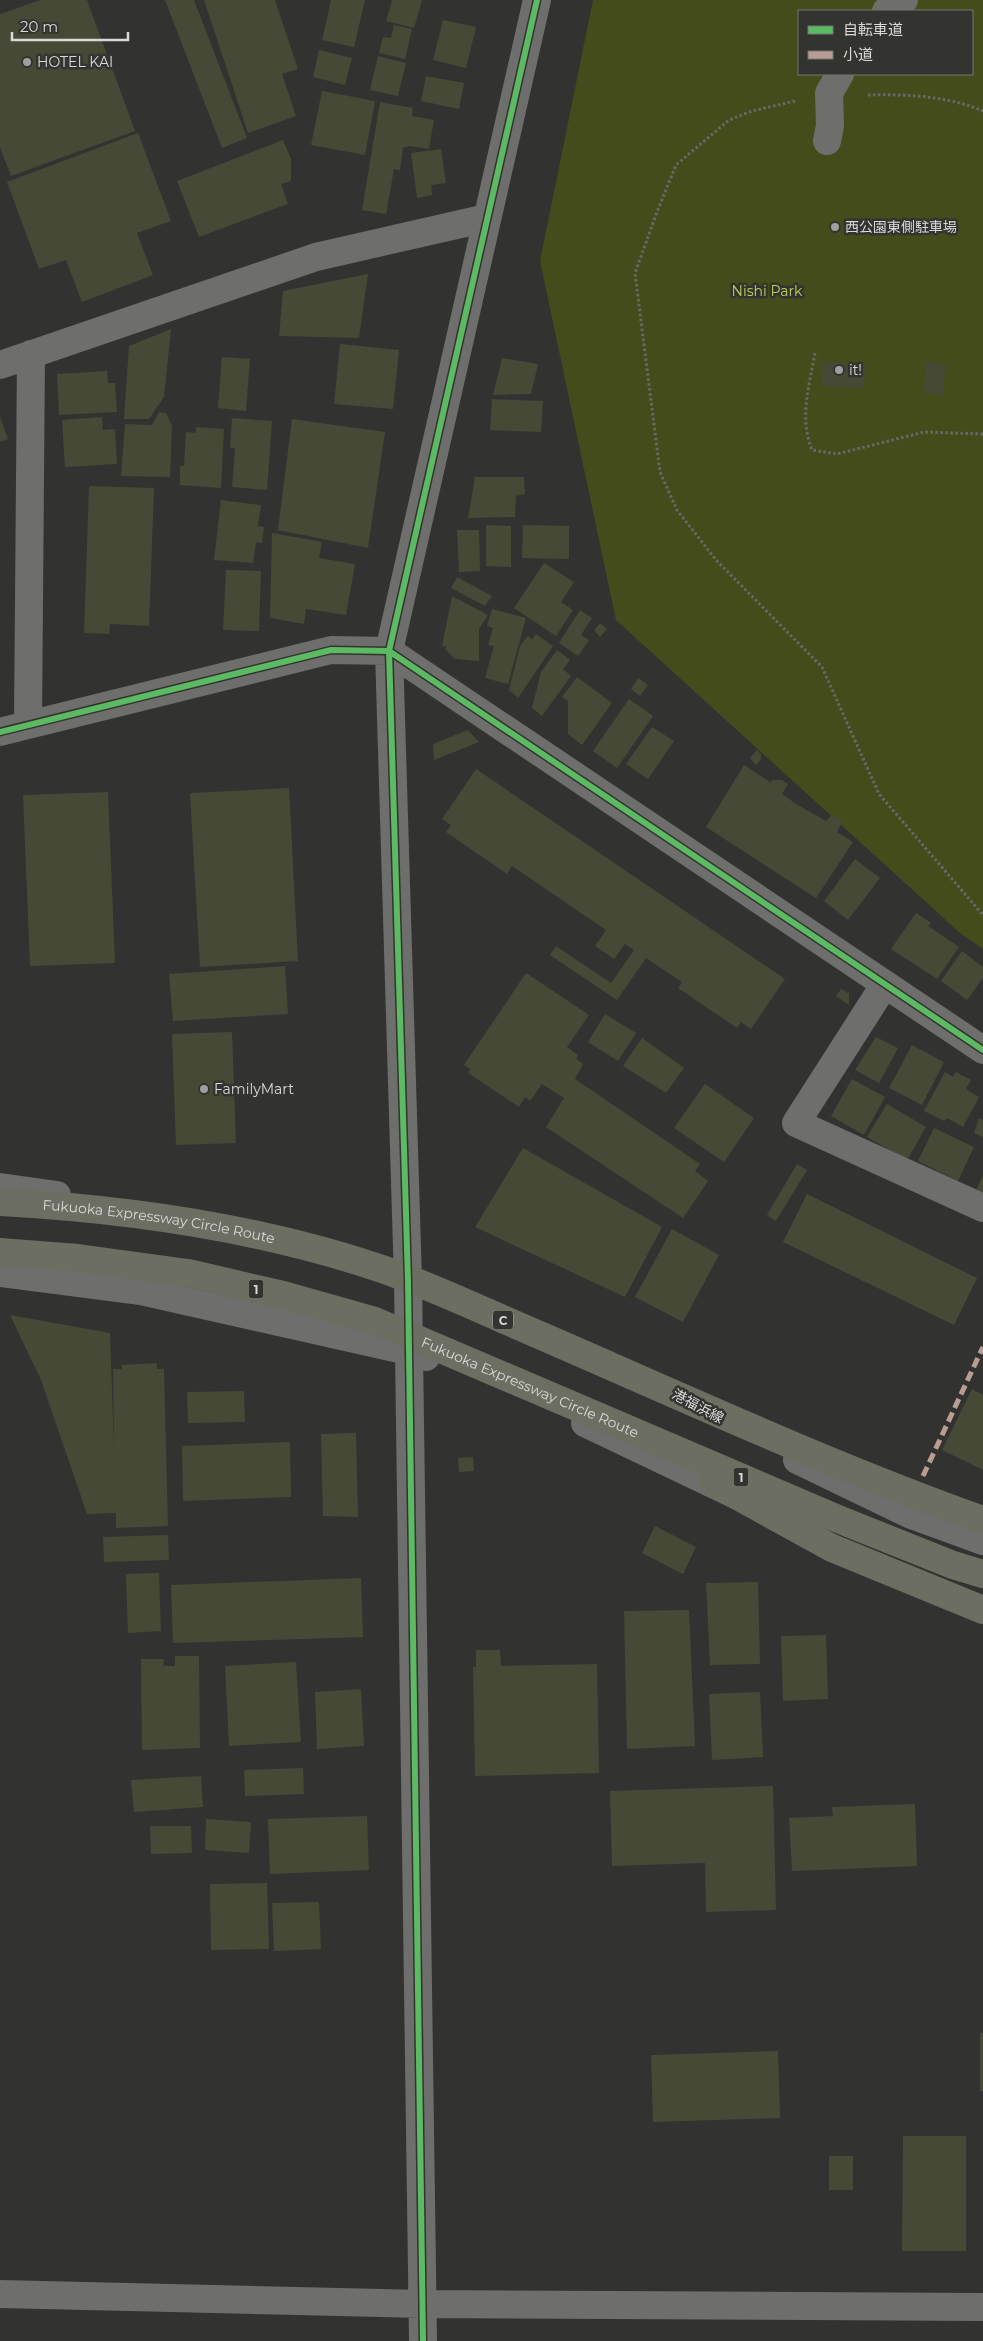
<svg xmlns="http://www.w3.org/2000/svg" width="983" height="2341" font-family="Montserrat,'Noto Sans JP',sans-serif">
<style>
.green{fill:#444c1b;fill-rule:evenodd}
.building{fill:#464935}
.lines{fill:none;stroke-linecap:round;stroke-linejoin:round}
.path{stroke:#686967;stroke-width:3;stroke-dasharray:2.5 2.5;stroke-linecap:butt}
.minor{stroke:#6e6e6d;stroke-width:28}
.highway{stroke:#6c6e62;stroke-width:28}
.quiet{stroke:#b99d93;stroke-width:5;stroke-dasharray:10 5;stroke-linecap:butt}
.cycleway-casing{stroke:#333430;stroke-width:9}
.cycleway{stroke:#5cba63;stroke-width:6}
.poi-dot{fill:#9f9f9d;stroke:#333430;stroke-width:2}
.labels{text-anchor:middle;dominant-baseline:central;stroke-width:5;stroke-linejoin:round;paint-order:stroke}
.shield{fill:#333430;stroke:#a7a8a5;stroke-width:1}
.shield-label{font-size:12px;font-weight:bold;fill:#d9d9d7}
.poi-label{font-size:14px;fill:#d9d9d7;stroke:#333430;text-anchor:start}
.park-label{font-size:14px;fill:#bed15b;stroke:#333430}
.street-label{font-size:14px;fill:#d9d9d7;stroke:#333430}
</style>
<rect width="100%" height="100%" fill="#323331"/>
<path class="green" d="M593 0H983V949L960 933 616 620 540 261ZM799 11H972V74H799Z"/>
<path class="building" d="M40 0H87L135 131 11 176 0 147V14Z
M165 0H194L247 138 222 148Z
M204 0H275L298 69 282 74 296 116 248 133Z
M331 0H365L354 47 322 40Z
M392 0H422L414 28 386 21Z
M443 20 476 27 466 68 433 60Z
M394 25 412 29 405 59 379 53 383 37 391 38Z
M319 50 352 58 345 85 313 77Z
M378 56 406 63 398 96 370 90Z
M426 76 464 83 459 109 421 101Z
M322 91 375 101 365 155 311 145Z
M380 102 413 108 412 116 434 120 429 149 410 146 403 148 400 170 394 169 386 214 362 210Z
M138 133 171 221 137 233 153 275 82 302 66 260 39 269 7 182Z
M283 140 291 159V181L281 184 288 204 199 237 177 181Z
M441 149 446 183 431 185 432 195 417 198 411 153Z
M368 274 359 338 279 336 283 291Z
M171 329 164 397 149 419H124L129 346Z
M340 344 399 350 393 409 334 404Z
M222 357 250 359 246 411 218 408Z
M502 358 538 364 531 394 493 395Z
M823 361 865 365 864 388 821 386Z
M926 362 945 364 943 395 924 393Z
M107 371 108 383H115L117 412 59 415 57 374Z
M492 399 543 401 541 432 490 430Z
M159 412 166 413 172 426 170 477 121 476 125 424 152 425Z
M0 417 8 439 0 442Z
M102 417 103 430 115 429 117 464 65 467 62 420Z
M232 418 272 421 267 490 232 487 235 448H230Z
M292 419 385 432 368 548 278 530Z
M196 427 224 429 221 488 180 485V466H184L186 432 196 433Z
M475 477H524L525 494 516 496 515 517 468 518Z
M89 486 154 488 149 626 110 624 109 634 84 633Z
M221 500 261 505 258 526 264 527 262 543 256 542 253 563 214 560Z
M486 525 511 526V567L486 566Z
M523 525 569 526V559L522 558Z
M457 530H479L480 571 459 572Z
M272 533 322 542 319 558 355 564 346 615 306 609 304 624 270 618Z
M544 563 574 582 561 602 573 610 556 636 514 608Z
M226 570 261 571 259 631 223 630Z
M457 577 492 596 485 606 451 588Z
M452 596 488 615 479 629V661L455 659 445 649 447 647 442 646Z
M492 609 526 618 508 684 485 678 494 646 488 645 493 628 487 626Z
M580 610 592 618 581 635 589 640 578 656 559 643Z
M600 623 607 629 600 637 594 630Z
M536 634 553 646 518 698 509 690 520 646 528 636 532 640Z
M557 650 570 660 563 669 571 676 542 716 532 708 541 672Z
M577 677 612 703 582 745 568 734V701L562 697Z
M638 678 648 685 640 696 631 689Z
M629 699 653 716 617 768 593 751Z
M652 727 674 741 648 779 626 764Z
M468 730 479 742 434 760 433 744Z
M757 750 761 754V759L756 765 750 758Z
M744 765 770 782 766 789 772 780H782L788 784 782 794 796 804 826 821 832 815 843 821 837 832 853 842 816 898 706 827Z
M476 769 785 979 751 1029 741 1022 737 1028 678 988 682 982 646 958 617 1000 550 955 556 946 611 983 634 950 625 944 614 959 595 946 606 930 512 866 507 874 446 832 451 825 442 819Z
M289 788 298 961 200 967 190 793Z
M108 792 115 963 30 966 23 795Z
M855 859 880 878 848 920 824 901Z
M916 913 931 923 928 926 959 947 937 979 891 949Z
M962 951 983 967V978L967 1000 941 981Z
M285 966 288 1014 173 1021 169 974Z
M526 973 589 1015 567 1047 578 1055 576 1059 583 1064 575 1079 700 1164 695 1171 708 1181 683 1218 546 1127 564 1098 542 1084 530 1101 525 1097 519 1107 468 1073 470 1069 464 1065Z
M841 989 849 993V1005L836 996Z
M605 1014 636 1033 618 1061 588 1042Z
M232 1032 236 1143 176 1145 172 1034Z
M876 1037 898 1048 879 1083 855 1070Z
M642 1038 684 1068 666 1093 623 1066Z
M912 1045 944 1062 922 1105 889 1088Z
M945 1072 953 1077 956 1072 971 1080 966 1089 979 1097 963 1127 947 1118 944 1121 924 1111Z
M852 1079 885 1097 864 1135 831 1116Z
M705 1084 754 1118 724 1162 674 1128Z
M887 1104 926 1127 907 1160 867 1137Z
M979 1118 983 1120V1137L974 1133Z
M934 1128 974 1147 958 1181 918 1161Z
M523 1148 662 1227 625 1297 475 1227Z
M797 1164 807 1170 776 1221 767 1215Z
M983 1175V1194L976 1191Z
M807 1194 977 1278 954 1325 783 1242Z
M672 1229 719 1255 683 1322 635 1297Z
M10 1315 110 1333 114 1448 113 1369H122V1365L157 1363V1369H164L168 1526 116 1528V1513L87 1514 41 1380Z
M972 1389 983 1395V1470L942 1450Z
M244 1391 245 1422 188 1423 187 1392Z
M356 1433 358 1517 323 1516 321 1434Z
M290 1442 291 1497 183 1501 182 1446Z
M473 1457 474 1471 459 1472 458 1458Z
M655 1526 696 1547 683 1574 642 1553Z
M168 1535 169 1560 104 1562 103 1537Z
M159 1573 161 1631 128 1633 126 1574Z
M361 1578 363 1637 173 1643 171 1585Z
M758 1582 760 1664 710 1665 706 1583Z
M689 1610 695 1746 627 1749 624 1611Z
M826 1635 828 1699 783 1701 781 1636Z
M476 1650H500L501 1666 597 1664 599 1773 475 1776 473 1667H476Z
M175 1656H199L200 1748 142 1750 141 1659H164L163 1666H175Z
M296 1662 301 1742 229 1746 225 1666Z
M361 1689 364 1746 317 1749 315 1692Z
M760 1692 763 1757 712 1760 709 1694Z
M303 1768 304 1794 245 1796 244 1770Z
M201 1776 203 1807 134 1812 131 1780Z
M773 1786 776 1910 706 1912 705 1863 612 1866 610 1791Z
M915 1804 917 1866 792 1871 789 1818 833 1816 832 1807Z
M367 1816 369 1870 270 1874 268 1819Z
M206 1819 251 1822 249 1853 205 1850Z
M150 1826H191L192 1853 151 1854Z
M267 1883 269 1949 211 1950 210 1884Z
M319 1902 321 1949 274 1951 272 1903Z
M980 2033H983V2091H980Z
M778 2051 780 2118 653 2122 651 2055Z
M903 2136H966V2251H902Z
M829 2156H853V2190H829Z"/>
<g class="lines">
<path class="path" d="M868 95C906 94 948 96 983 111
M795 101 752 111 729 120 676 165 657 212 635 273 660 472 677 510 716 560 822 667 879 794 983 915
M815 353C809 387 799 418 812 450L837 454 924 432 983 434"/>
<path class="minor" d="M886 11 904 0
M827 141 830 126 829 93 840 74
M0 365 316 257 487 218
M28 725 31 354
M0 732 331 650 389 651 983 1050
M885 984 796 1123 983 1208
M0 1187 57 1195
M0 1273 141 1291 408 1351 426 1357
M585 1423 736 1495
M797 1460 909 1514 983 1541
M0 2294 423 2304 983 2307
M423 2341 408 1281 389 651 537 0"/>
<g class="highway">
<path id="s1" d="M0 1202C130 1209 262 1228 385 1270 438 1289 492 1315 544 1337 689 1400 834 1467 983 1520"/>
<path id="s2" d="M0 1252 78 1258 188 1273 283 1295 375 1321 843 1521 953 1565 983 1574"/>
<path d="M714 1483 832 1548 983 1610"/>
</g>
<path class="quiet" d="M923 1476 983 1347"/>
<g class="cycleway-casing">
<path id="cycleway" d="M0 732 331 650 389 651 983 1050
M423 2341 408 1281 389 651 537 0"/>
</g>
<use href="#cycleway" class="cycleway"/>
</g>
<g class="poi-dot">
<circle cx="27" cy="62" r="5"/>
<circle cx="835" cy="227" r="5"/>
<circle cx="839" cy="370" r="5"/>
<circle cx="204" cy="1089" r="5"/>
</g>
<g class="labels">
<g class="shield">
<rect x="248.5" y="1279.5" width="15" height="19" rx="4"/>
<rect x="493" y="1310.5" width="20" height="19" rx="4"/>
<rect x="733.5" y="1467.5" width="15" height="19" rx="4"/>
</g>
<g class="shield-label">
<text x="256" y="1289">1</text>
<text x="503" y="1320">C</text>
<text x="741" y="1477">1</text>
</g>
<g class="poi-label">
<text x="37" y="62">HOTEL KAI</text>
<text x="845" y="227">西公園東側駐車場</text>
<text x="849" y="370">it!</text>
<text x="214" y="1089">FamilyMart</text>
</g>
<g class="park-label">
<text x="767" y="291">Nishi Park</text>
</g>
<g class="street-label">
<text stroke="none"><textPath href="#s1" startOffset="160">Fukuoka Expressway Circle Route</textPath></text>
<text stroke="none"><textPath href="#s2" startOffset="551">Fukuoka Expressway Circle Route</textPath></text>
<text transform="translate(698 1406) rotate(28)">港福浜線</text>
</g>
</g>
<rect x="798" y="10" width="175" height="65" fill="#333430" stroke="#757673"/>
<rect x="808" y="26" width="25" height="8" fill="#5cba63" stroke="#757673"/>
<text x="843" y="35" font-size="15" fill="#d9d9d7">自転車道</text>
<rect x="808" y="51" width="25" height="8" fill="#b99d93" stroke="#757673"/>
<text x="843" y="60" font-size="15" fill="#d9d9d7">小道</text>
<path d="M12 32v8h116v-8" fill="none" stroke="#d9d9d7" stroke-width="2.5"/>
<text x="20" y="32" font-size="15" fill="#d9d9d7" stroke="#333430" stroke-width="4" paint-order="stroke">20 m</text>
</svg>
